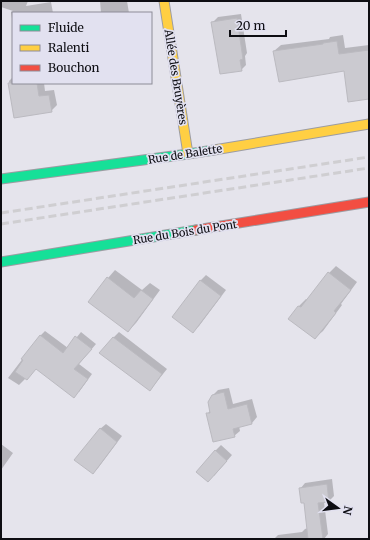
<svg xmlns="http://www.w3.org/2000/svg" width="370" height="540" font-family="Merriweather,serif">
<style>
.shadow{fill:#0003}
.building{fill:#cbcad0;stroke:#bbbac0}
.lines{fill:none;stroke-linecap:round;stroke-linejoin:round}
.fast-casing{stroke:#9c9ca2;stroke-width:11}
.slow-casing{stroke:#9c9ca2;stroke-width:11}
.jam-casing{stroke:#9c9ca2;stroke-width:11}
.fast{stroke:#16e098;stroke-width:9}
.slow{stroke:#ffcf43;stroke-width:9}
.jam{stroke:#f24e42;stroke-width:9}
.rail{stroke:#cfced1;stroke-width:3;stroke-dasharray:8 4;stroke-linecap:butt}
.labels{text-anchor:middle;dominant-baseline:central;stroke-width:3.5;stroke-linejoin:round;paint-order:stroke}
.street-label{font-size:11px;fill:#0d0d12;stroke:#e2e1f0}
</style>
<rect width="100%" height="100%" fill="#e5e4ec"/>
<path class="shadow" d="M1 1H28L26 6 51 2 53 13H13V25L11 12 13 11 1 7Z
M100 1H127L129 13H101Z
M241 14 247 53 245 56 246 65 241 70 213 22 218 17Z
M343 35 345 48 369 45V98L345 70 274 51 281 45 329 39 330 37Z
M13 77V83H44L45 91 54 90 57 105 51 111 14 116 9 81Z
M336 266 357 282 341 304 342 305 323 331 315 338 299 306 306 299 308 300 329 273Z
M115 270 142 290 150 283 160 290 136 323 128 331 108 278Z
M206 275 226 290 199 326 193 331 174 317 201 280Z
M45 331 68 348 81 332 96 344 79 364 92 374 79 392 36 368 19 385 8 378 40 336Z
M119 332 167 369 155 384 150 390 113 338Z
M229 388 233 404 252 399 257 417 252 423 239 426 240 431 234 436 207 414 211 410 212 396 218 390Z
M106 424 122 436 98 468 93 473 100 429Z
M1 444 13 453 1 470Z
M221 445 232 455 214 476 215 451Z
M332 479 334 496 329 501 324 502 328 534 324 539H274L278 535 302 532 305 529 308 528 304 502 300 489 305 483Z"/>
<path class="building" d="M237 18 243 59 240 60 242 71 220 74 211 22Z
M337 41 339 54 369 50V99L348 102 344 71 279 82 273 51 323 44V43Z
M8 83H37L39 96 49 95 52 112 14 118Z
M328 272 351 290 334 311 336 313 315 339 288 319 298 306 301 307Z
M107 277 134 298 141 290 153 299 128 332 88 302Z
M200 280 221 296 193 333 172 317Z
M40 335 63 353 75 336 92 349 74 369 88 379 74 398 36 369 27 380 15 372 23 360 21 359Z
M113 337 162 374 150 391 99 353Z
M224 392 228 409 247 404 252 424 233 429 235 437 213 442 206 413H210L208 402 212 395Z
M100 428 117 442 93 474 74 460Z
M215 450 227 461 208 482 196 472Z
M327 484 329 502 318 503 323 539H308L304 503H301L299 488Z"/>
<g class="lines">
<g class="fast-casing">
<path id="fast" d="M1 179 188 154 214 150
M1 262 196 230"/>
</g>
<g class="slow-casing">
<path id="slow" d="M164 1 188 154
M214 150 369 124"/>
</g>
<g class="jam-casing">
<path id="jam" d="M196 230 369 202"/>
</g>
<use href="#fast" class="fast"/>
<use href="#slow" class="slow"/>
<use href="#jam" class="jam"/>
<path class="rail" d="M1 213 369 157
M1 224 369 168"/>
</g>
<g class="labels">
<g class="street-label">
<text transform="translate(176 77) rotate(81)">Allée des Bruyères</text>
<text transform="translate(185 154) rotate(-9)">Rue de Balette</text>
<text transform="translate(185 232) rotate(-9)">Rue du Bois du Pont</text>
</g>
</g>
<rect width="370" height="540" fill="none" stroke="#0d0d12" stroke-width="4"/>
<rect x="12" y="12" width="140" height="72" fill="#e2e1f0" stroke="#8d8c97"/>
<rect x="20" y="25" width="20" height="6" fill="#16e098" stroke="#8d8c97"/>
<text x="48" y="32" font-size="12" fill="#0d0d12">Fluide</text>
<rect x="20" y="45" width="20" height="6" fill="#ffcf43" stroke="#8d8c97"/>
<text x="48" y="52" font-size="12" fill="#0d0d12">Ralenti</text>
<rect x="20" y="65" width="20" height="6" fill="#f24e42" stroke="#8d8c97"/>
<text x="48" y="72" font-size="12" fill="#0d0d12">Bouchon</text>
<g transform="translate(338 508) rotate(104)" stroke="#e2e1f0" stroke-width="3" paint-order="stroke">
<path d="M0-3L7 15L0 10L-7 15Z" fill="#0d0d12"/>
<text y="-6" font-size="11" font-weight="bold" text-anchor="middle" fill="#0d0d12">N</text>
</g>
<path d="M230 30v6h56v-6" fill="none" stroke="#0d0d12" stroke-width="2"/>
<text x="236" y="30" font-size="12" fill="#0d0d12" stroke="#e2e1f0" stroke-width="3" paint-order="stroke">20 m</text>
</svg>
